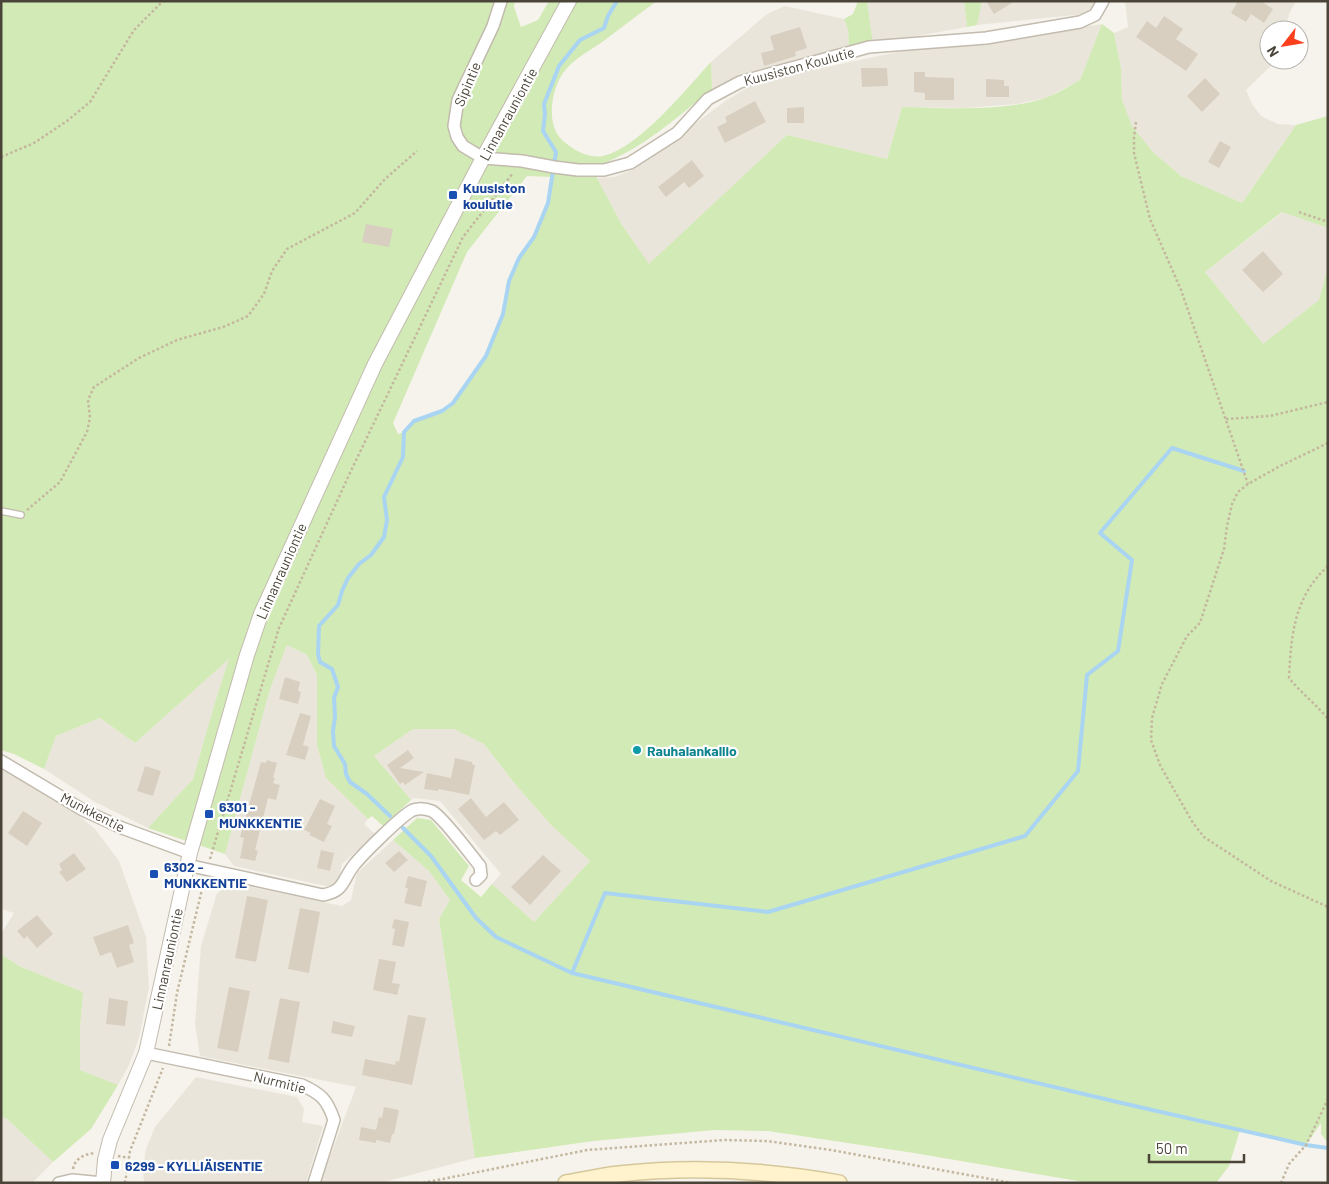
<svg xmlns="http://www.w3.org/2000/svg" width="1329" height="1184" font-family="Barlow,sans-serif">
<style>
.residential{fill:#eae5da}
.green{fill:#d2eab5;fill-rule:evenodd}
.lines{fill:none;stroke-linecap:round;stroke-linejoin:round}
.stream{stroke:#a9d4f2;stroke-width:4}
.building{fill:#d8cfc1}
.service-casing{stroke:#c2bbae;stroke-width:8}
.minor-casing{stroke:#c2bbae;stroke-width:14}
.tertiary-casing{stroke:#c2bbae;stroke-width:16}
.secondary-casing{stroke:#d6c79b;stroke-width:18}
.path{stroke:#c4b79f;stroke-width:2.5;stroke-dasharray:2.5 2.5;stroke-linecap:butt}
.service{stroke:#fff;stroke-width:5.5}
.minor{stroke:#fff;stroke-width:11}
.tertiary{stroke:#fff;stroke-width:14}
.secondary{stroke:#fff3cd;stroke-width:15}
.transit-dot{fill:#1a4fb4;stroke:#fff;stroke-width:2}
.culture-dot{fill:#0f9aa8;stroke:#fff;stroke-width:2}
.labels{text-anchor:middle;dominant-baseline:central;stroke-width:4.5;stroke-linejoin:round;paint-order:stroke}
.street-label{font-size:14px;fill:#4b4439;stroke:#fff}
.transit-label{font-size:14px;font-weight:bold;fill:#164399;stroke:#fff;text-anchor:start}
.culture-label{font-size:14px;font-weight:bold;fill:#0d838f;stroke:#fff;text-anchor:start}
</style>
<rect width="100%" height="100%" fill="#f6f3ec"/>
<path class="residential" d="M867 1H964L967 27 873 44Z
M982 1H1098L1085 14 977 25Z
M1125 1H1296L1289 14 1285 30H1269V60H1277L1246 90 1252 104 1261 116 1278 124 1296 125 1242 203 1181 176 1153 152 1132 126 1122 100 1121 68 1114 33 1128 27Z
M785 6 844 19 848 30 849 48 753 71 712 89 711 62 767 14Z
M1102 24 1080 80 1046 98 1017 104 965 108 902 107 887 159 787 135 649 265 622 225 597 178 614 177 632 170 727 100 753 84 779 77 907 50 983 42Z
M1283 212 1328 228V266L1319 300 1263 345 1205 272Z
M287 645 307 655 317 675V745L326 778 368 819 364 824 375 834 342 864 338 882 330 887 234 866 225 854 270 689Z
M230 658 216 699 193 779 148 828 95 802 44 769 56 736 100 718 135 743Z
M413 729H454L484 744 515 784 551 825 590 861 534 922 492 884 501 874 440 801 414 798 411 800 374 756Z
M1 769 73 811 95 829 119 861 146 937 149 987 139 1038 129 1065 118 1085 80 1070V1029L83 992 19 966 1 954V934L14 913 1 909Z
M393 840 429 871 450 900 439 919 475 1158 380 1183H320L356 1087 200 1056 195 1024 201 946 217 893 232 883 342 906 351 900 357 873Z
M196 1077 297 1097 304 1109 302 1122 323 1126 306 1183H144L143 1169 146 1149 155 1127Z
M1 1117 7 1119 53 1162 32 1183H1Z"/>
<path class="green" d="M1 1H515L514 7 521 27 538 20 549 1H657C639 14 622 27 605 40 591 50 573 59 563 73 553 88 549 110 554 127 557 137 566 144 574 149 582 154 593 158 603 156 639 148 686 89 711 62L712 89C675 119 645 147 600 165L597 178 622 225 649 264 787 135 887 159 902 107C945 108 1005 112 1045 98 1057 94 1069 86 1080 80L1102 24 1114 33 1121 68 1122 100 1132 126 1153 152 1181 176 1242 203 1296 125 1328 116V228L1282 212 1205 272 1263 344 1319 300 1328 266V1143L1321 1134V1123L1306 1145 1240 1130 1229 1166 1216 1183H1090L914 1153 768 1131 715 1130 593 1141 475 1158 439 919 450 900 429 871 393 840 417 818 431 820 469 866 461 880 481 897 492 884 534 922 590 861 551 825 515 784 484 744 454 729H413L374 756 411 800 383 826 372 816 368 819 326 778 317 745V675L307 655 287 645 270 689 225 854 148 828 193 779 216 699 229 659 135 743 100 718 56 736 44 769 14 754 1 750ZM527 176 552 177 548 203 534 237 519 258 509 281 503 314 486 356 453 403 442 411 414 421 404 432 398 434 393 423 467 252Z
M858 1H867L873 44 849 48 848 30 844 19 853 14Z
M964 1H982L977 25 967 27Z
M1 954 19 966 83 992 80 1029V1070L118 1085 91 1129 53 1162 7 1119 1 1117Z"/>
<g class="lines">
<path class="stream" d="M390 816 367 794 350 782 346 774 345 764 334 746 333 731 335 717 334 698 338 687 332 669 320 662 318 654 319 626 338 605 342 591 348 578 359 564 371 555 384 537 387 520 384 497 403 457 404 432 414 421 442 411 453 403 486 356 503 314 509 281 519 258 534 237 548 203 556 152 543 131 545 114 544 104 559 66 580 40 604 28 608 16 617 1
M403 828 431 856 476 918 496 937 572 973 1126 1104 1306 1145 1328 1148
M572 973 605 893 768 912 1025 836 1078 771 1087 675 1118 651 1132 560 1100 533 1172 448 1244 471"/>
</g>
<path class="building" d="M986 1H1015L994 14Z
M1238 1H1261L1273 9 1264 23 1251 14 1246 22 1231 13Z
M1164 16 1183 29 1176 39 1198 54 1186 71 1136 37 1147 21 1156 28Z
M800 27 807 48 795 52 796 56 764 66 761 53 774 50 770 36Z
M861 68H887L888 86 862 87Z
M914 72H925V77L954 78V100H925V93L914 92Z
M1205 78 1220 94 1202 112 1187 96Z
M986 79 1004 80V86H1009V97H986Z
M755 101 766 122 725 143 717 127 727 122 725 117Z
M804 107V123H787V108Z
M1220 141 1231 147 1219 168 1208 162Z
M692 160 704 176 689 188 684 182 666 197 658 187Z
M366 224 393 229 389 247 362 242Z
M1263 251 1283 274 1263 292 1242 270Z
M285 677 300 682 298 691 301 692 298 704 279 699Z
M300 713 311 716 303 745 309 747 305 760 286 755Z
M408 750 414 758 400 768 424 772 405 785 403 782 400 784 387 765Z
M455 758 472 762V764L475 765 469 795 438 789V791L424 789 427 773 451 778Z
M267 760 277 763 273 778H275L273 783 280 785 276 800 268 798 255 850 258 851 255 861 240 858 244 838 240 837 261 762 266 763Z
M145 766 161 771 153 796 137 791Z
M471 798 486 817 504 802 519 820 500 835 496 831 484 840 458 809Z
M320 799 335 806 327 824 332 826 324 842 309 835 311 833 304 830Z
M23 811 42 823 27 846 8 833Z
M321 850 334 853 330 871 317 868Z
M399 851 408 860 394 872 385 863Z
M74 853 86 869 67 882 59 872 62 870 59 864Z
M543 855 561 871 530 905 511 887Z
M408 876 427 881 421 907 404 903 408 888H405Z
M247 896 268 900 256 962 235 958Z
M300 908 320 912 309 973 288 969Z
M37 915 53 934 37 948 27 936 24 939 17 931Z
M394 919 409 922 404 947 392 945 395 929 392 928Z
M128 925 134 943 129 945 134 962 117 968 111 952 100 956 93 937Z
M379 959 396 962 392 983 400 984 397 995 373 990Z
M229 987 250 991 238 1052 217 1048Z
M109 998 128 1001 125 1026 106 1024Z
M280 998 300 1002 289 1063 268 1059Z
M408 1015 426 1018 412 1085 362 1075 365 1059 395 1065 396 1061 399 1062Z
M333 1021 355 1026 352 1037 331 1033Z
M384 1107 399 1110 394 1134H392L390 1143 376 1140V1143L359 1140 361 1127 376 1130 379 1117 382 1118Z"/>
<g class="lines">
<g class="service-casing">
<path id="service" d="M1 511 21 515"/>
</g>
<g class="minor-casing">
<path id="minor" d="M501 1 493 26 458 100 454 126 457 137 463 146 483 158 522 161 554 167 578 170H604L630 163 677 133 708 99 740 82 869 47 986 38 1080 22 1095 15 1103 1
M1 761 83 810 122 828 190 853
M187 865 323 895C345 891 342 880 354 865 362 855 402 815 413 810 419 808 427 809 432 811 443 817 471 855 480 866L481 875 476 880
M146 1053 302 1085C321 1094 327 1099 334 1120L314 1183
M59 1183 72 1180 103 1183"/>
</g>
<g class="tertiary-casing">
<path id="tertiary" d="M103 1183 105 1160 110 1140 146 1053 190 853 247 655 261 614 375 364 483 158 569 1"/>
</g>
<g class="secondary-casing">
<path id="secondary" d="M566 1183C584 1180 601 1176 619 1174 692 1166 767 1170 839 1183"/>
</g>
<path class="path" d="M1136 122 1134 138V153L1150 219 1181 290 1248 484
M1 157 34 143 67 121 90 102 134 30 163 1
M1299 212 1328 222
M1226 419 1270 416 1328 402
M1328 443 1280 466 1248 484 1238 492 1232 504 1227 526 1224 549 1200 623 1187 636 1162 684 1152 718 1151 740 1160 765 1169 781 1193 823 1204 837 1271 881 1328 907
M27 510 60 482 87 432 90 418 88 400 94 387 139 358 177 340 223 327 248 316 264 294 272 271 287 249 355 213 385 179 417 151
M1328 566C1294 597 1291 635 1289 678 1301 693 1316 704 1328 719
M210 859 279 628 349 475 463 237 513 173
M169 1046 177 993 204 881
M118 1156 129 1158
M73 1169C75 1158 85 1154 95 1153
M125 1183 130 1151 163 1068
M423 1183 587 1150 724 1140 767 1141 831 1150 1012 1183
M1281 1183 1289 1164 1306 1145 1328 1099"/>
<use href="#service" class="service"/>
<use href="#minor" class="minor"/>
<use href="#tertiary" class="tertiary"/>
<use href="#secondary" class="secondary"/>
</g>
<g class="transit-dot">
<rect x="448" y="190" width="10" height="10" rx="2.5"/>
<rect x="204" y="809" width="10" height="10" rx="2.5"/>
<rect x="149" y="869" width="10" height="10" rx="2.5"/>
<rect x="110" y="1160" width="10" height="10" rx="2.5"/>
</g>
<circle class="culture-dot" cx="637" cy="750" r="5"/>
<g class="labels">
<g class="street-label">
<text transform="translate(799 66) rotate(-15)">Kuusiston Koulutie</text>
<text transform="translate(467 84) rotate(-67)">Sipintie</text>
<text transform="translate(508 114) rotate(-61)">Linnanrauniontie</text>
<text transform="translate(281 571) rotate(-66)">Linnanrauniontie</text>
<text transform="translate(93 812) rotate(27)">Munkkentie</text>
<text transform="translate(167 959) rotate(-78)">Linnanrauniontie</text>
<text transform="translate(280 1082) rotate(14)">Nurmitie</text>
</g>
<g class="transit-label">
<text x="463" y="187">Kuusiston<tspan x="463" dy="16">koulutie</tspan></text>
<text x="219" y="806">6301 -<tspan x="219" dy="16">MUNKKENTIE</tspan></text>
<text x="164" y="866">6302 -<tspan x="164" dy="16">MUNKKENTIE</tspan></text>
<text x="125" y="1165">6299 - KYLLIÄISENTIE</text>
</g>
<g class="culture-label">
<text x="647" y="750">Rauhalankallio</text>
</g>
</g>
<rect width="1329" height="1184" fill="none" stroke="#4b4439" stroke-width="5"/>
<g transform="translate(1284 45) rotate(239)"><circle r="24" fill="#ffffff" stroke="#b7b4b0"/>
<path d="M0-4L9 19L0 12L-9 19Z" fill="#fc3f1d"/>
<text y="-8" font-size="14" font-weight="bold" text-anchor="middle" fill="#4b4439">N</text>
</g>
<path d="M1149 1154v8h95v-8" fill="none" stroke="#4b4439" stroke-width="2.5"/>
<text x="1156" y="1154" font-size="15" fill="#4b4439" stroke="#ffffff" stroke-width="4" paint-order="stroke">50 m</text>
</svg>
